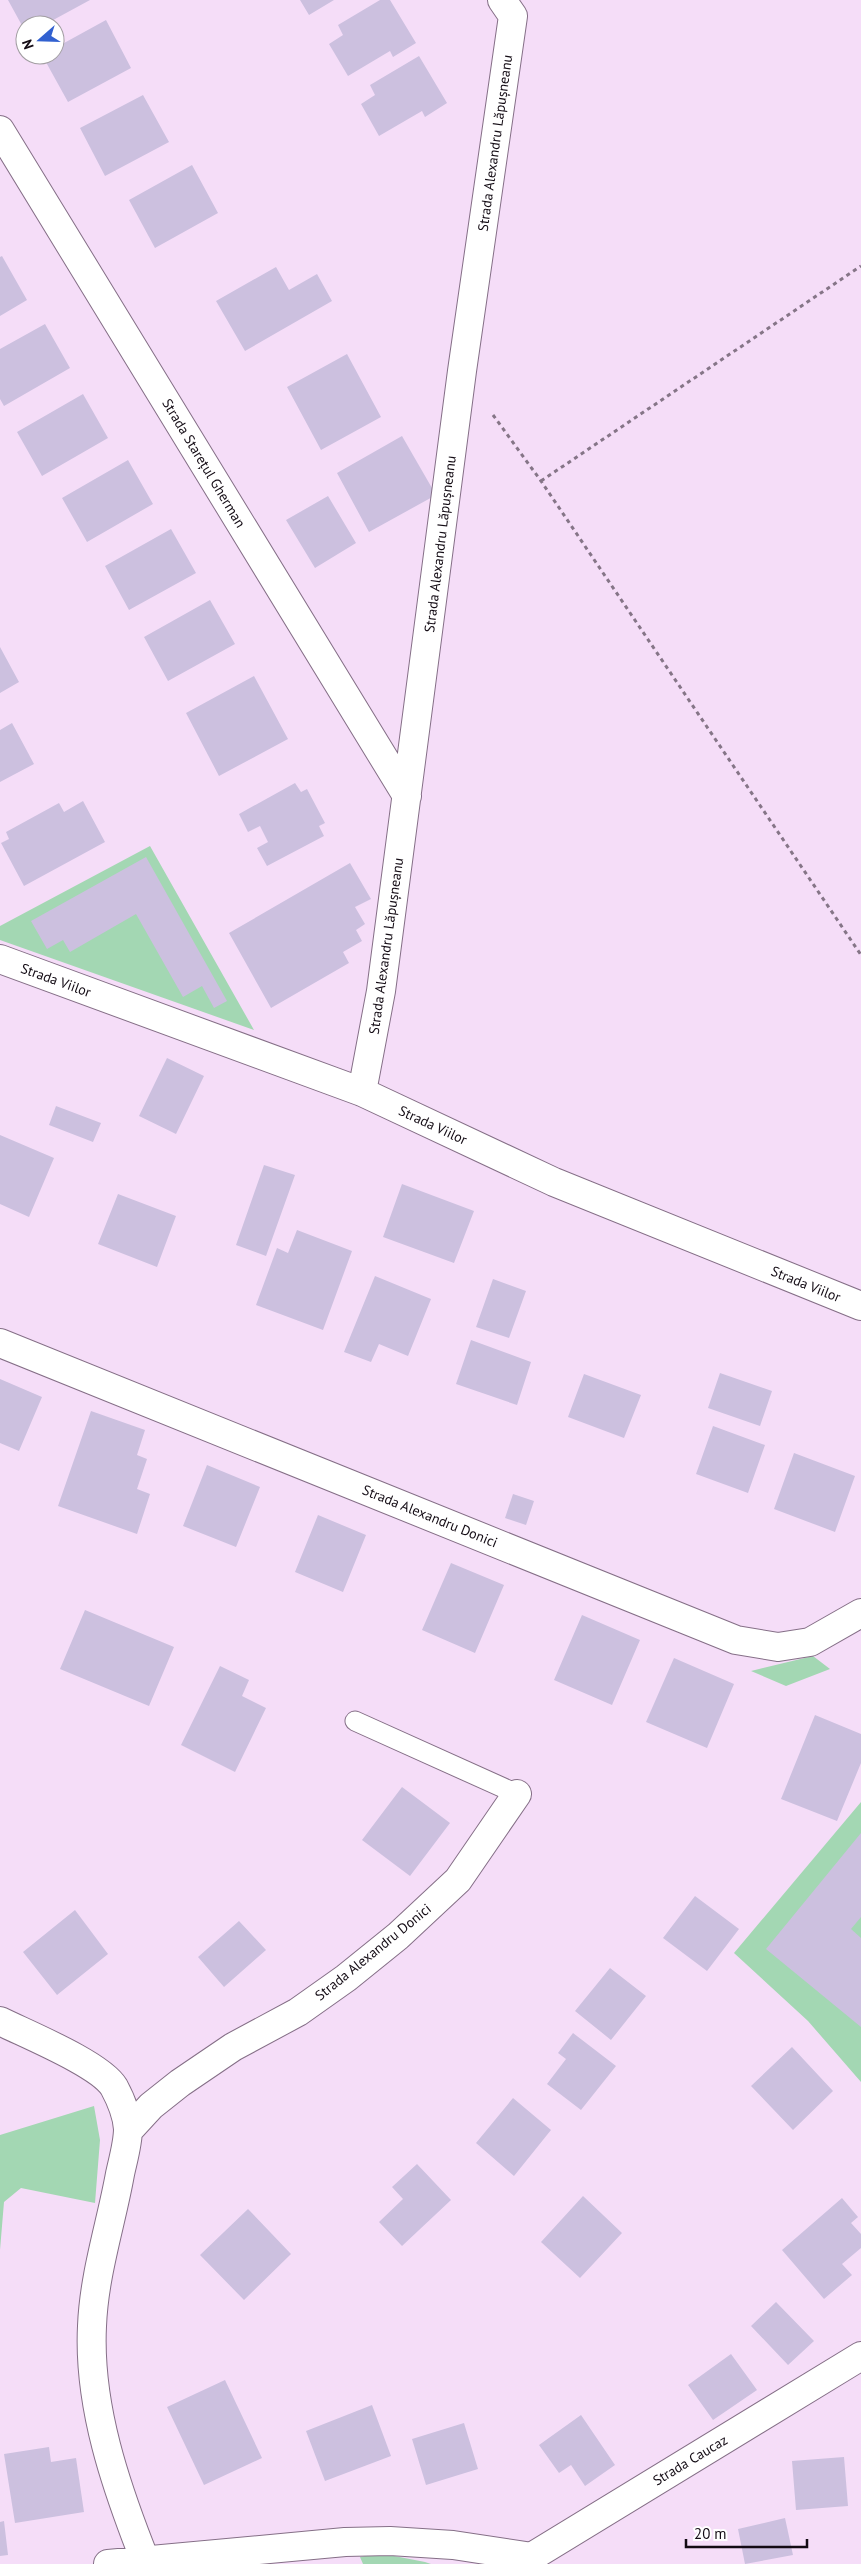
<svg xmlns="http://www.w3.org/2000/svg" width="861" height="2564" font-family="'PT Sans',sans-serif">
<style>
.green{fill:#a3d7b3}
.building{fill:#ccc0df}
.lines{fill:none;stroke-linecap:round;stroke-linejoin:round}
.service-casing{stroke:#856f87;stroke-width:21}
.minor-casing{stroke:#856f87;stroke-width:30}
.tertiary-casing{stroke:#856f87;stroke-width:30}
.path{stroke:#857587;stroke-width:3;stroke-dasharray:4 4;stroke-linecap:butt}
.service{stroke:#fff;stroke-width:19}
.minor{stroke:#fff;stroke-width:28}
.tertiary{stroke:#fff;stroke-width:28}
.labels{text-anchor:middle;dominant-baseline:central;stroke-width:4;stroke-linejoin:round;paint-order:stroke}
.street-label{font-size:14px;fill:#130b14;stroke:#fff}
</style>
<rect width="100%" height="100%" fill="#f5ddf8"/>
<path class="green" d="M150 846 254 1030 0 940V926Z
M813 1656 830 1669 786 1686 751 1671Z
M861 1802V2082L808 2021 734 1953Z
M94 2106 100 2140 95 2203 21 2188 4 2202 0 2250V2135Z
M379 2553 425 2562 431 2564H363L360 2557Z"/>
<path class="building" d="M8 0H90L44 25H25V31Z
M300 0H334L309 15Z
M380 0H390L416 43 393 57 390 51 348 76 329 44 343 35 338 25Z
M106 20 131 68 68 102 42 55H55V48Z
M419 56 447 103 425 117 422 111 379 136 361 104 375 95 370 85Z
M143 95 169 142 105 176 80 128Z
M192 165 218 213 155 248 129 200Z
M2 256 27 300 0 316V257Z
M276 267 289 290 317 274 332 301 245 351 216 301Z
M45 324 70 368 4 406 0 399V349Z
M347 354 381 417 321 450 287 387Z
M83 394 108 438 42 476 17 432Z
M402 436 436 495 369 532 337 473Z
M128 460 153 504 87 542 62 498Z
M328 496 356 543 315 568 286 520Z
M171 529 196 573 129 610 105 566Z
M210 600 235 644 168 681 144 637Z
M0 647 19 682 0 693Z
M254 676 288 739 219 776 186 713Z
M12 723 34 764 0 782V730Z
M295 783 301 792 307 789 325 823 319 826 324 836 267 866 257 848 268 842 260 826 248 832 239 814Z
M83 801 105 842 24 886 1 843 9 839 6 832 59 803 64 812Z
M146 857 227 1001 214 1008 202 986 183 997 136 914 70 952 63 940 47 949 31 921Z
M350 863 371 899 355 907 365 924 356 930 362 941 343 952 349 963 271 1008 229 933Z
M167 1058 204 1076 176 1134 139 1116Z
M56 1106 101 1123 93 1142 49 1125Z
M0 1135 54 1158 29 1217 0 1204Z
M264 1165 295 1175 266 1256 236 1245Z
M402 1184 474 1211 454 1263 383 1237Z
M118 1194 176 1216 157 1267 98 1244Z
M297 1230 352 1251 323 1330 256 1305 277 1248 288 1253Z
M375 1276 431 1299 408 1356 379 1344 371 1362 344 1352Z
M493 1279 526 1291 509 1338 476 1327Z
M471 1340 531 1362 517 1405 456 1384Z
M720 1373 772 1391 760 1426 708 1408Z
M584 1374 641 1395 624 1438 568 1417Z
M0 1379 42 1397 19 1451 0 1443Z
M91 1411 145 1430 137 1455 147 1459 137 1489 150 1494 137 1534 58 1506Z
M713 1426 765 1445 748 1493 696 1474Z
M794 1453 855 1476 835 1532 774 1509Z
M207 1465 260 1487 236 1547 183 1526Z
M513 1494 534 1501 526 1525 505 1518Z
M318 1515 366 1535 343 1592 295 1572Z
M451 1563 504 1585 475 1653 422 1630Z
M85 1610 174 1647 149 1706 60 1669Z
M582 1615 640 1640 612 1705 554 1680Z
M674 1658 734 1684 707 1748 646 1722Z
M220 1666 249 1680 242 1696 266 1708 235 1772 181 1745Z
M815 1715 861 1734V1763L837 1821 781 1799Z
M402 1787 450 1823 410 1876 362 1840Z
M861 1833V1917L851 1929 861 1938V2027L766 1949Z
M695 1896 739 1929 707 1971 663 1938Z
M75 1910 108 1954 57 1995 23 1952Z
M239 1921 266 1950 224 1987 198 1957Z
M610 1968 646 1996 611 2040 575 2011Z
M573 2033 616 2066 581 2110 547 2084 566 2059 558 2053Z
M792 2047 833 2091 793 2130 751 2086Z
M513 2098 551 2130 514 2176 476 2143Z
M417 2164 451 2200 402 2246 379 2222 403 2199 392 2187Z
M583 2196 622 2233 580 2278 541 2242Z
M842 2198 858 2217 851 2223 861 2234V2248L842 2264 852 2275 824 2299 782 2250Z
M248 2209 291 2254 244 2300 200 2255Z
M776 2302 814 2341 788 2365 751 2326Z
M731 2354 757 2390 713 2420 688 2385Z
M225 2380 262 2458 204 2485 167 2407Z
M372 2405 391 2456 325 2481 306 2431Z
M581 2415 615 2465 585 2486 571 2465 559 2473 539 2445Z
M464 2423 478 2469 426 2485 412 2439Z
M49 2447 51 2462 76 2458 84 2512 15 2523 4 2454Z
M844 2457 848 2506 796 2510 792 2461Z
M785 2518 793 2555 745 2564 738 2529Z
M4 2521 8 2555 0 2556V2522Z"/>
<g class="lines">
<g class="service-casing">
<path id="service" d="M355 1721 517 1794"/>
</g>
<g class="minor-casing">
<path id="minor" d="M0 130 407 796
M0 959 362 1092 554 1182 861 1306
M362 1092 381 991 462 371 513 16 502 0
M0 1343 736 1640 778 1647 810 1642 861 1613
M0 2021C26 2034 100 2064 114 2087 121 2100 127 2113 128 2129 128 2143 123 2160 120 2174 111 2224 94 2274 92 2326 88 2406 116 2487 145 2560
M128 2131 151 2106 180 2083 233 2047 298 2012 346 1978 398 1936 458 1880 517 1794
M108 2564 345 2542 390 2541 453 2545 532 2557"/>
</g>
<g class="tertiary-casing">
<path id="tertiary" d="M520 2564 861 2356"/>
</g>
<path class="path" d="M493 415 541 481 861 955
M541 481 861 266"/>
<use href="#service" class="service"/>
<use href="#minor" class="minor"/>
<use href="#tertiary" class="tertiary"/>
</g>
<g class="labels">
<g class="street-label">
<text transform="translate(495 143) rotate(-82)">Strada Alexandru Lăpușneanu</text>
<text transform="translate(204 463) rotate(59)">Strada Starețul Gherman</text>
<text transform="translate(440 544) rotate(-83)">Strada Alexandru Lăpușneanu</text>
<text transform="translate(386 946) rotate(-82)">Strada Alexandru Lăpușneanu</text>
<text transform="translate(56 980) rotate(20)">Strada Viilor</text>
<text transform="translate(433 1125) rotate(25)">Strada Viilor</text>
<text transform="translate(806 1284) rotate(22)">Strada Viilor</text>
<text transform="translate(430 1516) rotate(22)">Strada Alexandru Donici</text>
<text transform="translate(373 1952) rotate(-39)">Strada Alexandru Donici</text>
<text transform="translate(690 2460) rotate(-31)">Strada Caucaz</text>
</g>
</g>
<g transform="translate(40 40) rotate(250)"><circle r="24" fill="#ffffff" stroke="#a19da1"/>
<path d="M0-4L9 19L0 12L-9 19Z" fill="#3261d0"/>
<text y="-8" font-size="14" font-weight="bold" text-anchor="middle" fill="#130b14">N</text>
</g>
<path d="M686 2539v8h121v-8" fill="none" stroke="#130b14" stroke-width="2.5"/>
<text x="694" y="2539" font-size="15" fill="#130b14" stroke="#ffffff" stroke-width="4" paint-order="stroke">20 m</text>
</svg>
